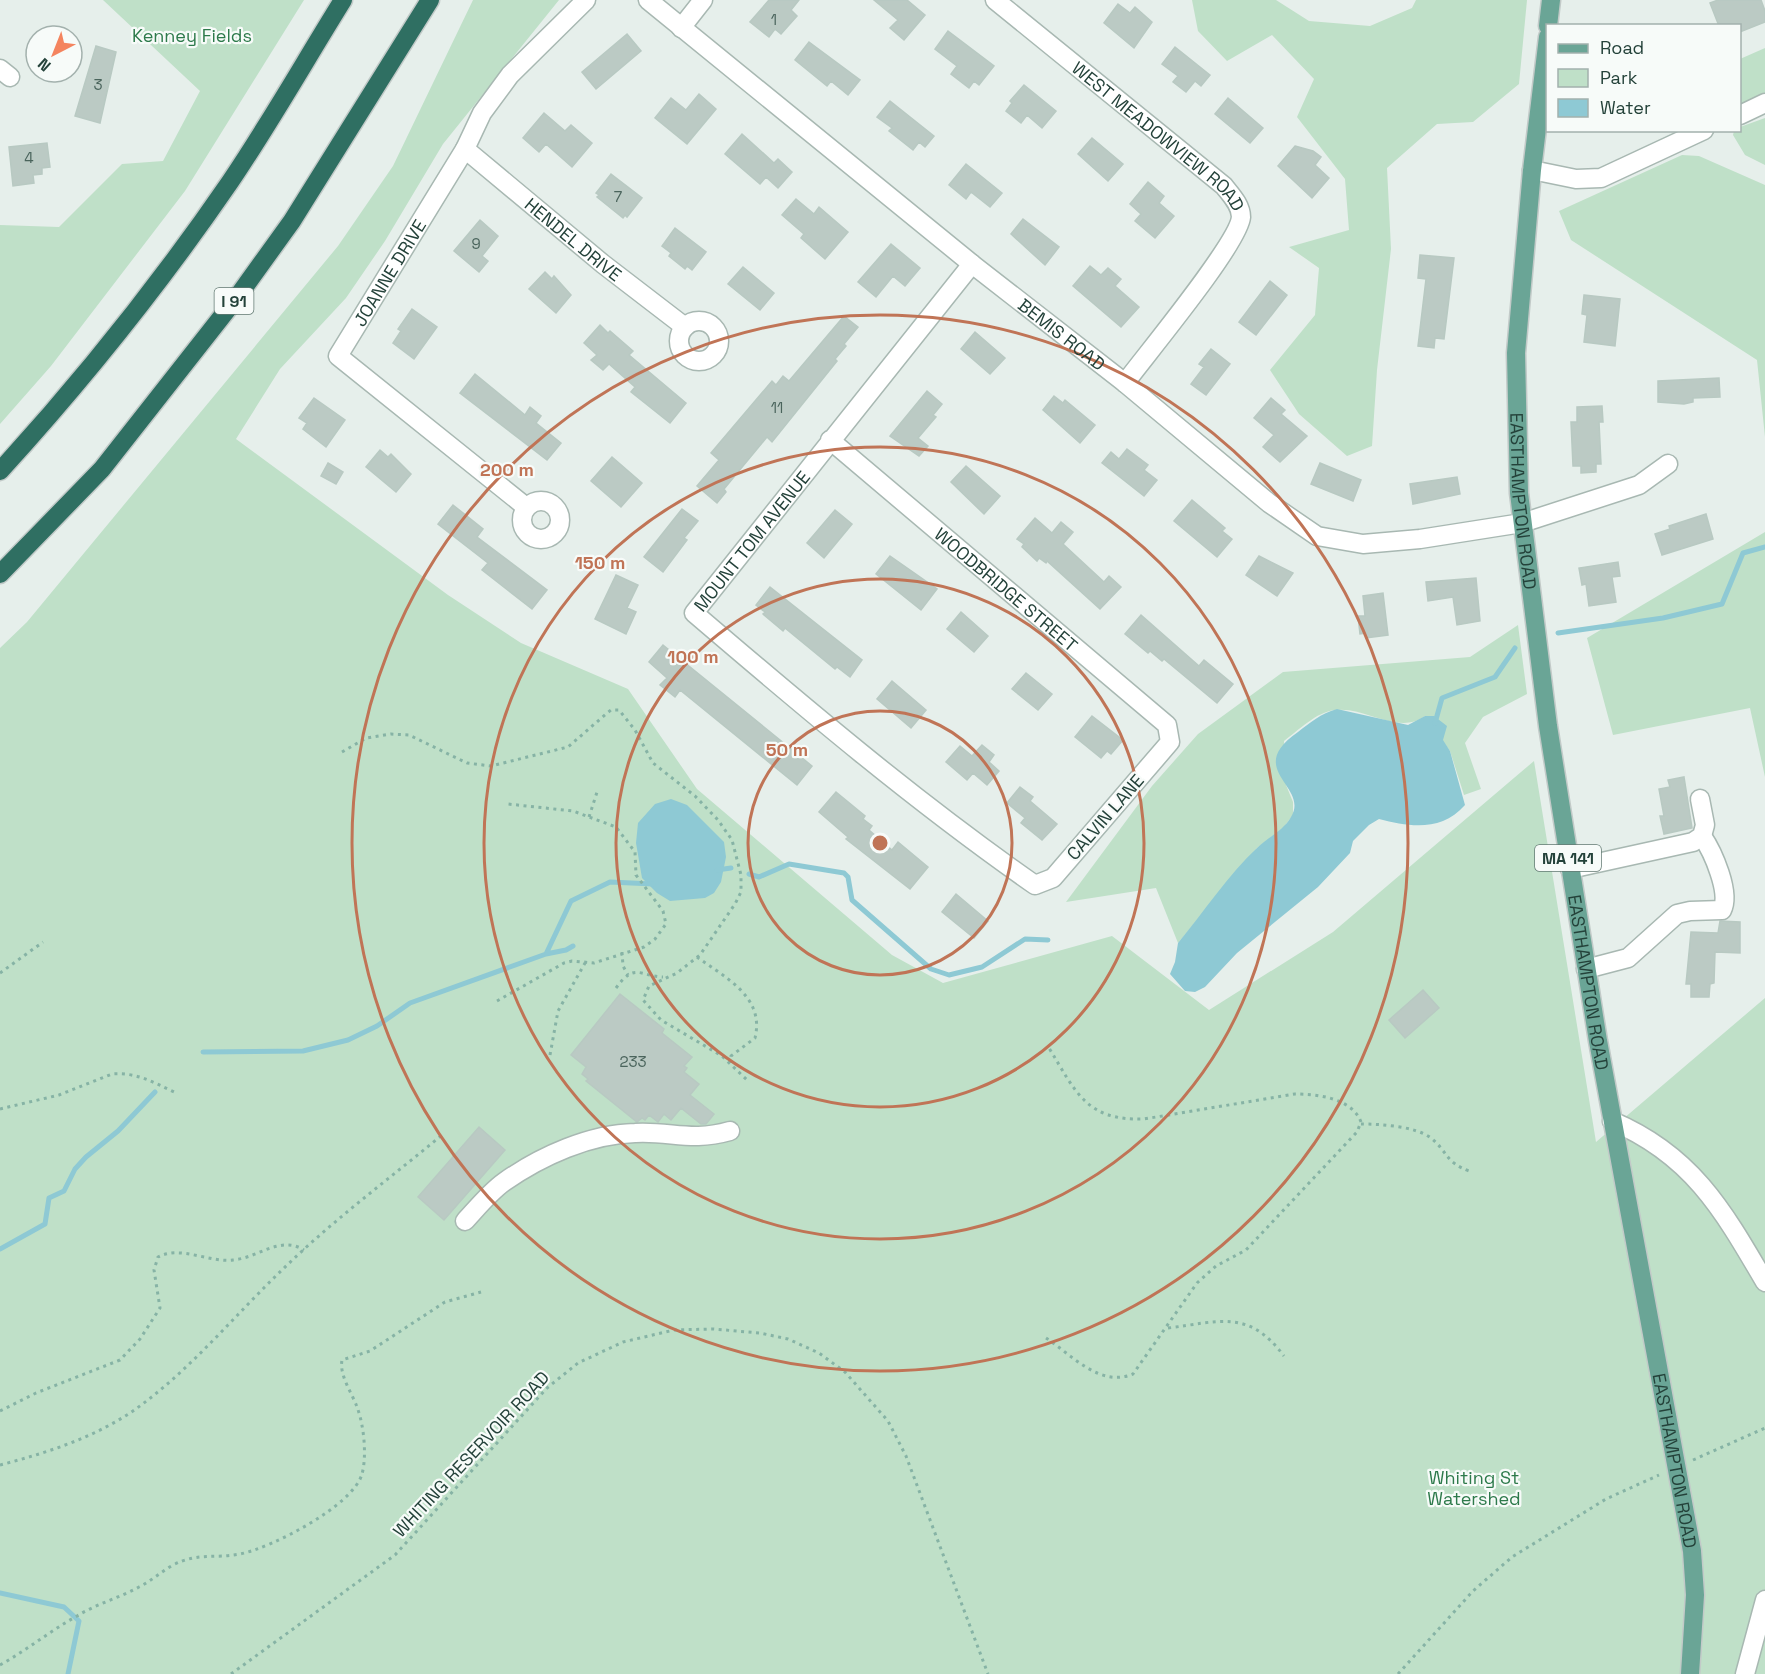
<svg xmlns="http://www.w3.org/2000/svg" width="1765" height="1674" font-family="'Space Grotesk',sans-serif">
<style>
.green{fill:#bfe0c8}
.water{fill:#8ec9d4}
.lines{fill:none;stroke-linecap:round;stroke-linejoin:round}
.stream{stroke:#8ec9d4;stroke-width:5}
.building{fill:#bbcac4;stroke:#b8c9c2;stroke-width:1.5}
.minor-casing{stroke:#a8b8b2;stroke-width:21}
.major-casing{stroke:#c2cac8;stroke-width:21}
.highway-casing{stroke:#c2cac8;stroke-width:21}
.path{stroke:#86b3a5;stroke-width:3;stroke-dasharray:3 4.5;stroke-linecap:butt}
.minor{stroke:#fff;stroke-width:18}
.major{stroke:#6aa596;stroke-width:18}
.highway{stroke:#2f6f62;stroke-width:18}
.ring{fill:none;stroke:#c07456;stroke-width:3}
.labels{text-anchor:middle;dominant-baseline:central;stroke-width:4.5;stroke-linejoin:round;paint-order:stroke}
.number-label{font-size:15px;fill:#4a645c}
.shield{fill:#f7fbf9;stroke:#637a73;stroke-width:1.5}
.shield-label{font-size:16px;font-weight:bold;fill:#24423a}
.park-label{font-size:18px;fill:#2d7a4b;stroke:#f7fbf9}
.street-label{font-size:18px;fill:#24423a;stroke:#f7fbf9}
.centre{fill:#c07456;stroke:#f7fbf9;stroke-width:3}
.ring-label{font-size:18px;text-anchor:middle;font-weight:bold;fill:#c07456;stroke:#f7fbf9;stroke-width:4.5;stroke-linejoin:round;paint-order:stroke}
</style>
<rect width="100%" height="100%" fill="#e6efeb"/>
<path class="green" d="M103 0H304L185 191 51 366 0 424V225L59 227 122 164 163 161 200 91Z
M473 0H559L443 144 385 241 346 298 280 369 236 439 448 595 521 643 628 689 697 789 892 955 943 983 1112 936 1209 1010 1333 932 1534 761 1596 1142 1765 998V1674H0V648L27 622 338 246 393 166Z
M1192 0H1276L1309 21 1370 26 1412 8 1416 0H1527L1519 84 1473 122 1437 124 1387 168 1391 249 1377 370 1372 446 1347 456 1299 414 1270 370 1315 315 1319 268 1289 247 1349 230 1345 179 1297 117 1314 79 1272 35 1227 61 1198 31Z
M1765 48V93L1740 105V59Z
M1765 118V165L1745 155 1733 135 1734 131 1740 130V127Z
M1682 155 1699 156 1765 185V437L1757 360 1571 240 1559 211Z
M1765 532V777L1750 708 1613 735 1587 638Z
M1518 625 1527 694 1483 717 1465 743 1481 789 1464 795 1450 751 1425 716C1398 736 1366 706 1335 710 1316 712 1299 730 1284 741L1286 785 1293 802V815L1283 828 1257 848 1178 943 1156 888 1066 902 1152 786 1198 734 1283 672 1470 657Z"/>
<path class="water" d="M1337 709 1408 725 1425 716H1434L1447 726 1443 740 1450 751 1465 805C1441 832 1410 827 1379 819L1369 825 1353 841 1350 853 1318 887 1237 953 1205 987 1195 992 1185 991 1170 974 1175 962 1178 943C1203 913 1229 874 1257 848 1268 837 1283 831 1291 817 1310 786 1243 770 1298 732 1311 722 1320 714 1337 709Z
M671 799 687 805 724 842 726 857 721 882 714 893 705 898 670 901 657 893 642 878 636 843 638 823 655 804Z"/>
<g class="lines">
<path class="stream" d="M1558 633 1663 618 1722 604 1743 553 1765 547
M1435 723 1442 698 1495 677 1515 648
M717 870 731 868
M749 874 759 877 789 864 844 873 848 877 852 900 931 969 949 975 982 967 1025 939 1048 940
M546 954 566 950 573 946
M203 1052 303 1051 348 1040 377 1026 410 1003 546 954 571 901 610 882 653 884
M0 1249 45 1224 49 1198 64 1191 75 1169 86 1157 118 1131 155 1092
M0 1593 64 1607 79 1621 68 1674"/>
</g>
<path class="building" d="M769 0H799L791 10 797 16 781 34 775 29 769 37 750 22Z
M874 0H907L925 15 904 40 890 28 898 20Z
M1718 0H1761L1765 11V22L1740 32V26H1719L1710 3Z
M1118 4 1130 13 1135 7 1152 22 1134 48 1104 23Z
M948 31 994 66 979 85 974 81 969 88 951 74 957 66 935 49Z
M627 34 641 51 596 89 582 72Z
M809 42 860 80 848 95 831 81 827 86 795 60Z
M96 46 116 52 100 123 75 116Z
M1175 47 1210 75 1201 86 1195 81 1186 92 1173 82 1178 76 1162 64Z
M1024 85 1056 111 1042 128 1027 115 1021 123 1006 111 1012 103 1010 101Z
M699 94 716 109 687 144 655 118 671 98 686 110Z
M1228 98 1263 128 1250 143 1215 114Z
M890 101 934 136 925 147 919 142 913 150 889 131 892 128 877 117Z
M544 113 565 131 571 125 592 143 572 167 546 144 539 152 523 138Z
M742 134 774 163 778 159 792 172 778 188 766 177 760 184 725 154Z
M1092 138 1123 164 1108 181 1078 154Z
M47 143 50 167 42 168V174L33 175 34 183 13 186 9 147Z
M1295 146 1313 151 1321 157 1315 165 1329 178 1312 198 1278 166Z
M966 164 1002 193 990 207 971 192 966 199 949 185Z
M611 174 642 198 627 217 625 215 623 218 597 197 599 195 596 193Z
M1148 182 1164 196 1159 203 1174 216 1155 238 1135 221 1141 214 1130 204Z
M796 199 814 214 819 207 848 232 825 259 801 238 804 234 782 215Z
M1023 219 1059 247 1045 265 1011 234Z
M480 220 498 236 482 256 488 261 479 272 454 251Z
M675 228 706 252 692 270 687 266 685 269 669 256 671 253 662 246Z
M891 244 920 268 905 286 893 276 876 297 858 282Z
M1420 255 1454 258 1444 339 1435 338 1434 348 1418 346 1426 279 1418 278Z
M1090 266 1101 275 1108 268 1121 279 1115 286 1139 307 1121 327 1073 286Z
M743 267 774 293 760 310 728 284Z
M545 272 552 279 554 276 571 295 556 313 529 289Z
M1270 281 1287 295 1256 335 1239 322Z
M1584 295 1620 299 1615 346 1584 342 1587 315 1582 314Z
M412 309 437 327 414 359 393 343 401 331 398 329Z
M844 316 858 327 844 344 846 346 835 359 837 361 772 442 767 437 724 489 726 492 717 503 697 486 719 460 711 453 772 381 776 385 783 376 789 381Z
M600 325 608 333 610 331 633 351 629 355 686 403 670 423 631 392 635 387 609 364 603 370 591 360 597 355 584 343Z
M975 332 1005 358 990 374 961 349Z
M1211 349 1230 364 1206 395 1191 384 1204 367 1199 364Z
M475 374 525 415 530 407 541 416 536 423 561 443 547 460 460 393Z
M1719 378 1720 397 1693 398V402L1684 404 1658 402V381Z
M927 391 942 404 933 415 936 417 918 438 928 446 919 456 890 436Z
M1054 396 1063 403 1065 400 1095 425 1080 443 1043 410Z
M314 398 345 420 326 447 303 429 307 423 299 418Z
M1271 398 1285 410 1281 414 1307 436 1280 462 1263 447 1274 435 1254 418Z
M1602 406 1603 422H1599L1601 464H1596V472L1581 473V466H1573L1571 422H1577V407Z
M1127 449 1148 465 1144 470 1157 480 1144 496 1102 463 1111 452 1119 459Z
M380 450 388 457 391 454 411 474 396 492 366 467Z
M612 457 642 483 621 507 591 481Z
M328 463 343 472 336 484 321 476Z
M1320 463 1361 480 1353 501 1311 484Z
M966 466 1000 496 984 514 951 482Z
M1457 477 1460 494 1413 504 1410 484Z
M1192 500 1225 528 1222 531 1232 539 1217 557 1174 521Z
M453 505 483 529 477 537 547 590 532 609 482 570 488 563 438 524Z
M682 509 698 521 684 538 687 540 663 572 644 557Z
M835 510 852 524 824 558 807 543Z
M1706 514 1713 539 1662 555 1655 534 1670 529 1669 526Z
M1035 518 1052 533 1061 522 1073 532 1063 544 1104 582 1109 576 1121 587 1100 609 1047 561 1046 563 1039 558 1037 561 1022 547 1024 544 1017 539Z
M890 556 937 589 921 610 876 574Z
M1259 556 1293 573 1277 596 1246 575Z
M1618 562 1620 576 1612 577 1616 602 1589 606 1586 584 1582 585 1579 568Z
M616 575 638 585 627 608 636 612 626 634 595 619Z
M1476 578 1480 621 1457 625 1453 597 1428 601 1426 582Z
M770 587 862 660 850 677 837 667 835 669 785 628 783 631 763 614 765 612 756 605Z
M1383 593 1388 635 1366 638V633L1360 634 1358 616H1365L1363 596Z
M961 612 988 636 974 652 947 629Z
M1141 615 1199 666 1204 660 1233 684 1217 703 1164 659 1162 661 1150 651 1148 653 1125 634Z
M663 645 812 766 797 785 680 690 675 697 660 685 667 678 649 662Z
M1026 673 1052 694 1038 710 1012 689Z
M892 681 926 710 911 728 877 699Z
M1092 716 1123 740 1111 754 1107 751 1101 758 1075 737Z
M982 745 994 755 989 762 999 771 987 785 973 773 967 780 946 762 960 746 972 756Z
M1684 777 1692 828 1664 834 1660 816H1664L1659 789 1670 787 1668 780Z
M1020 787 1033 797 1030 801 1057 824 1042 840 1021 823 1025 818 1007 803Z
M836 792 865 816 863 819 872 826 869 830 892 850 898 842 928 867 910 889 846 839 848 837 819 812Z
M956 894 988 921 974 938 942 912Z
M1720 921 1740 922V953L1715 952 1714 983 1710 984 1709 997H1691V984H1686L1691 932 1718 933Z
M1423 990 1439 1008 1405 1038 1389 1020Z
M620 994 664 1029 662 1033 692 1057 684 1066 687 1068 684 1072 699 1084 690 1095 714 1114 706 1124H701L681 1108 671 1120 664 1114 658 1122 649 1115 645 1120 642 1118 637 1122 586 1081 588 1079 582 1074 586 1067 571 1055Z
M479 1127 505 1150 444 1220 418 1197Z"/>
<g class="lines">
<g class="minor-casing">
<g id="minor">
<path id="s1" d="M648 0 972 264 1125 383 1269 503 1317 536 1363 544 1420 539 1522 523 1639 485 1668 464"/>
<path id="s2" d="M995 0 1224 186C1231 195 1241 205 1241 217 1239 243 1145 356 1125 383"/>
<path d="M681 28 703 0"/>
<path d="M0 69 10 77"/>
<path d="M1740 115 1765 103"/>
<path id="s3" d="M465 149 603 264 685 327"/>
<path d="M1532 170 1576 179 1601 178 1704 130"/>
<circle cx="699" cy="341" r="20"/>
<path id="s4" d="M830 440 1167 725 1170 742 1053 878 1035 885C916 802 805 708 694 613L972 264"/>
<circle cx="541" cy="520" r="19"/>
<path id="s5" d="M526 507 338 356 465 149 482 113 510 75 586 0"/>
<path d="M1570 869 1693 842 1702 836 1705 825 1700 799"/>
<path d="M1586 969 1628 958 1677 914 1690 911 1722 910C1731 893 1713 852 1702 836"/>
<path d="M1612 1121C1692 1155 1723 1210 1765 1282"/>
<path d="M465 1221C477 1208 490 1192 504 1182 541 1156 590 1134 635 1133 672 1131 691 1142 730 1131"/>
<path d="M1745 1674 1765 1600"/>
</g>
</g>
<g class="major-casing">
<g id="major">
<path d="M1548 26 1551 0"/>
<path id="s6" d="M1548 37 1532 170 1516 353 1519 493 1548 726 1598 1041 1692 1551 1695 1595 1690 1674"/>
</g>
</g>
<g class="highway-casing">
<path id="highway" d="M0 471C83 380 160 284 230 182 270 123 305 61 343 0
M0 574 102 469 238 296 292 221 430 0"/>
</g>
<path class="path" d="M342 752 366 738 391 734 409 735 467 763 491 766 568 747 606 714 611 710H619L635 730 653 763 695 796 718 820 732 840 741 875V892L735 904 700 955 677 973 649 986 643 1000 661 1020 722 1056 747 1080
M589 817 598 789
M622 952 623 966 628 975
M697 957C726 978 765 997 755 1038L731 1056V1063
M0 973 43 942
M616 988C635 962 639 976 663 977
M497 1001 564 963 572 961 594 963 644 947 655 939 666 924 663 911 636 875 635 852 616 827 573 811 508 804
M550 1055 558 1011 585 963
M0 1109 59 1095 112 1074C136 1072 153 1082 174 1092
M1361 1124C1380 1124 1415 1126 1431 1138 1448 1152 1445 1162 1469 1171
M1168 1328C1219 1322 1248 1308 1284 1356
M1046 1338C1072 1355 1100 1388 1133 1374L1197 1283 1216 1266 1246 1250 1357 1132 1361 1122C1352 1098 1317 1094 1295 1094L1144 1119C1086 1121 1076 1092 1049 1048
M0 1411 36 1393 120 1360 140 1339 160 1308 154 1270 158 1257C180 1245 210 1263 233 1260 258 1258 280 1235 304 1250
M1693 1460 1765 1428
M0 1465C46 1453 90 1439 130 1413 187 1374 233 1317 282 1270 332 1221 389 1179 442 1135
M0 1665C27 1650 50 1631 77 1616 96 1604 119 1598 139 1587 151 1581 161 1572 173 1565 199 1552 214 1559 240 1554 271 1548 353 1506 362 1474 367 1456 364 1425 357 1407 352 1393 339 1375 342 1360L370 1351 445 1302 481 1292
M231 1674 395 1555 547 1388 578 1363 623 1342 674 1330 713 1329 760 1333 788 1339 819 1353 845 1372 888 1421 906 1456 988 1674
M1398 1674 1473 1591 1512 1557 1606 1499 1659 1475"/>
<use href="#minor" class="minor"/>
<use href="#major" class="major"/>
<use href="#highway" class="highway"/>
</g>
<g class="ring">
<circle cx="880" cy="843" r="132"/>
<circle cx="880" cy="843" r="264"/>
<circle cx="880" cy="843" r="396"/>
<circle cx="880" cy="843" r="528"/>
</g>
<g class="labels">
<g class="number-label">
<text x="774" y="19">1</text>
<text x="98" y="84">3</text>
<text x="29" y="157">4</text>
<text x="618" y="196">7</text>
<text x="476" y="243">9</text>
<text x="777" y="407">11</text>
<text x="633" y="1061">233</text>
</g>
<g class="shield">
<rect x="214.5" y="288" width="39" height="26" rx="4.5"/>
<rect x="1535" y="845" width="66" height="26" rx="4.5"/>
</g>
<g class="shield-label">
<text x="234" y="301">I 91</text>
<text x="1568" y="858">MA 141</text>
</g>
<g class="park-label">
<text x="192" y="35">Kenney Fields</text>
<text x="1474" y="1477">Whiting St<tspan x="1474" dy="21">Watershed</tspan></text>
</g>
<g class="street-label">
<text stroke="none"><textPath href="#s2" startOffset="213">WEST MEADOWVIEW ROAD</textPath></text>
<text stroke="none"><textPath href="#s3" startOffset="141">HENDEL DRIVE</textPath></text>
<text stroke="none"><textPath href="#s5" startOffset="339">JOANNE DRIVE</textPath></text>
<text stroke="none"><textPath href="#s1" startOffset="532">BEMIS ROAD</textPath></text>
<text stroke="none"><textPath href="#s6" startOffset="466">EASTHAMPTON ROAD</textPath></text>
<text stroke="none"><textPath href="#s4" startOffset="1186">MOUNT TOM AVENUE</textPath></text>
<text stroke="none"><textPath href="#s4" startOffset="231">WOODBRIDGE STREET</textPath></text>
<text transform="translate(1105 817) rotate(-49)">CALVIN LANE</text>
<text stroke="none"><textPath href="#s6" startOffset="952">EASTHAMPTON ROAD</textPath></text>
<text transform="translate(471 1454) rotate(-47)">WHITING RESERVOIR ROAD</text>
<text stroke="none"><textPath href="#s6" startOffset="1438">EASTHAMPTON ROAD</textPath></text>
</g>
</g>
<circle cx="880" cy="843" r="9" class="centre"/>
<g class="ring-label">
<text x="507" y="476">200 m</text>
<text x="600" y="569">150 m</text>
<text x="693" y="663">100 m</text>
<text x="787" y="756">50 m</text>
</g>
<rect x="1546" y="24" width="195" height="108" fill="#f7fbf9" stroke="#a3b1ad" stroke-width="1.5"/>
<rect x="1558" y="44" width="30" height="9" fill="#6aa596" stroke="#a3b1ad" stroke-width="1.5"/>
<text x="1600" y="54" font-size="18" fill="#24423a">Road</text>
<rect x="1558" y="69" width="30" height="18" fill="#bfe0c8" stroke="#a3b1ad" stroke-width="1.5"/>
<text x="1600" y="84" font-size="18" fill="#24423a">Park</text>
<rect x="1558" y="99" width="30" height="18" fill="#8ec9d4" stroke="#a3b1ad" stroke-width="1.5"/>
<text x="1600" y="114" font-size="18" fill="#24423a">Water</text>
<g transform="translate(54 54) rotate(222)"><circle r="28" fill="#f7fbf9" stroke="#a3b1ad" stroke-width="1.5"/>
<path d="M0-4.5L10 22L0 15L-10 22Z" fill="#f4845f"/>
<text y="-9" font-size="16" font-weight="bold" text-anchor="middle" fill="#24423a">N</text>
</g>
</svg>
